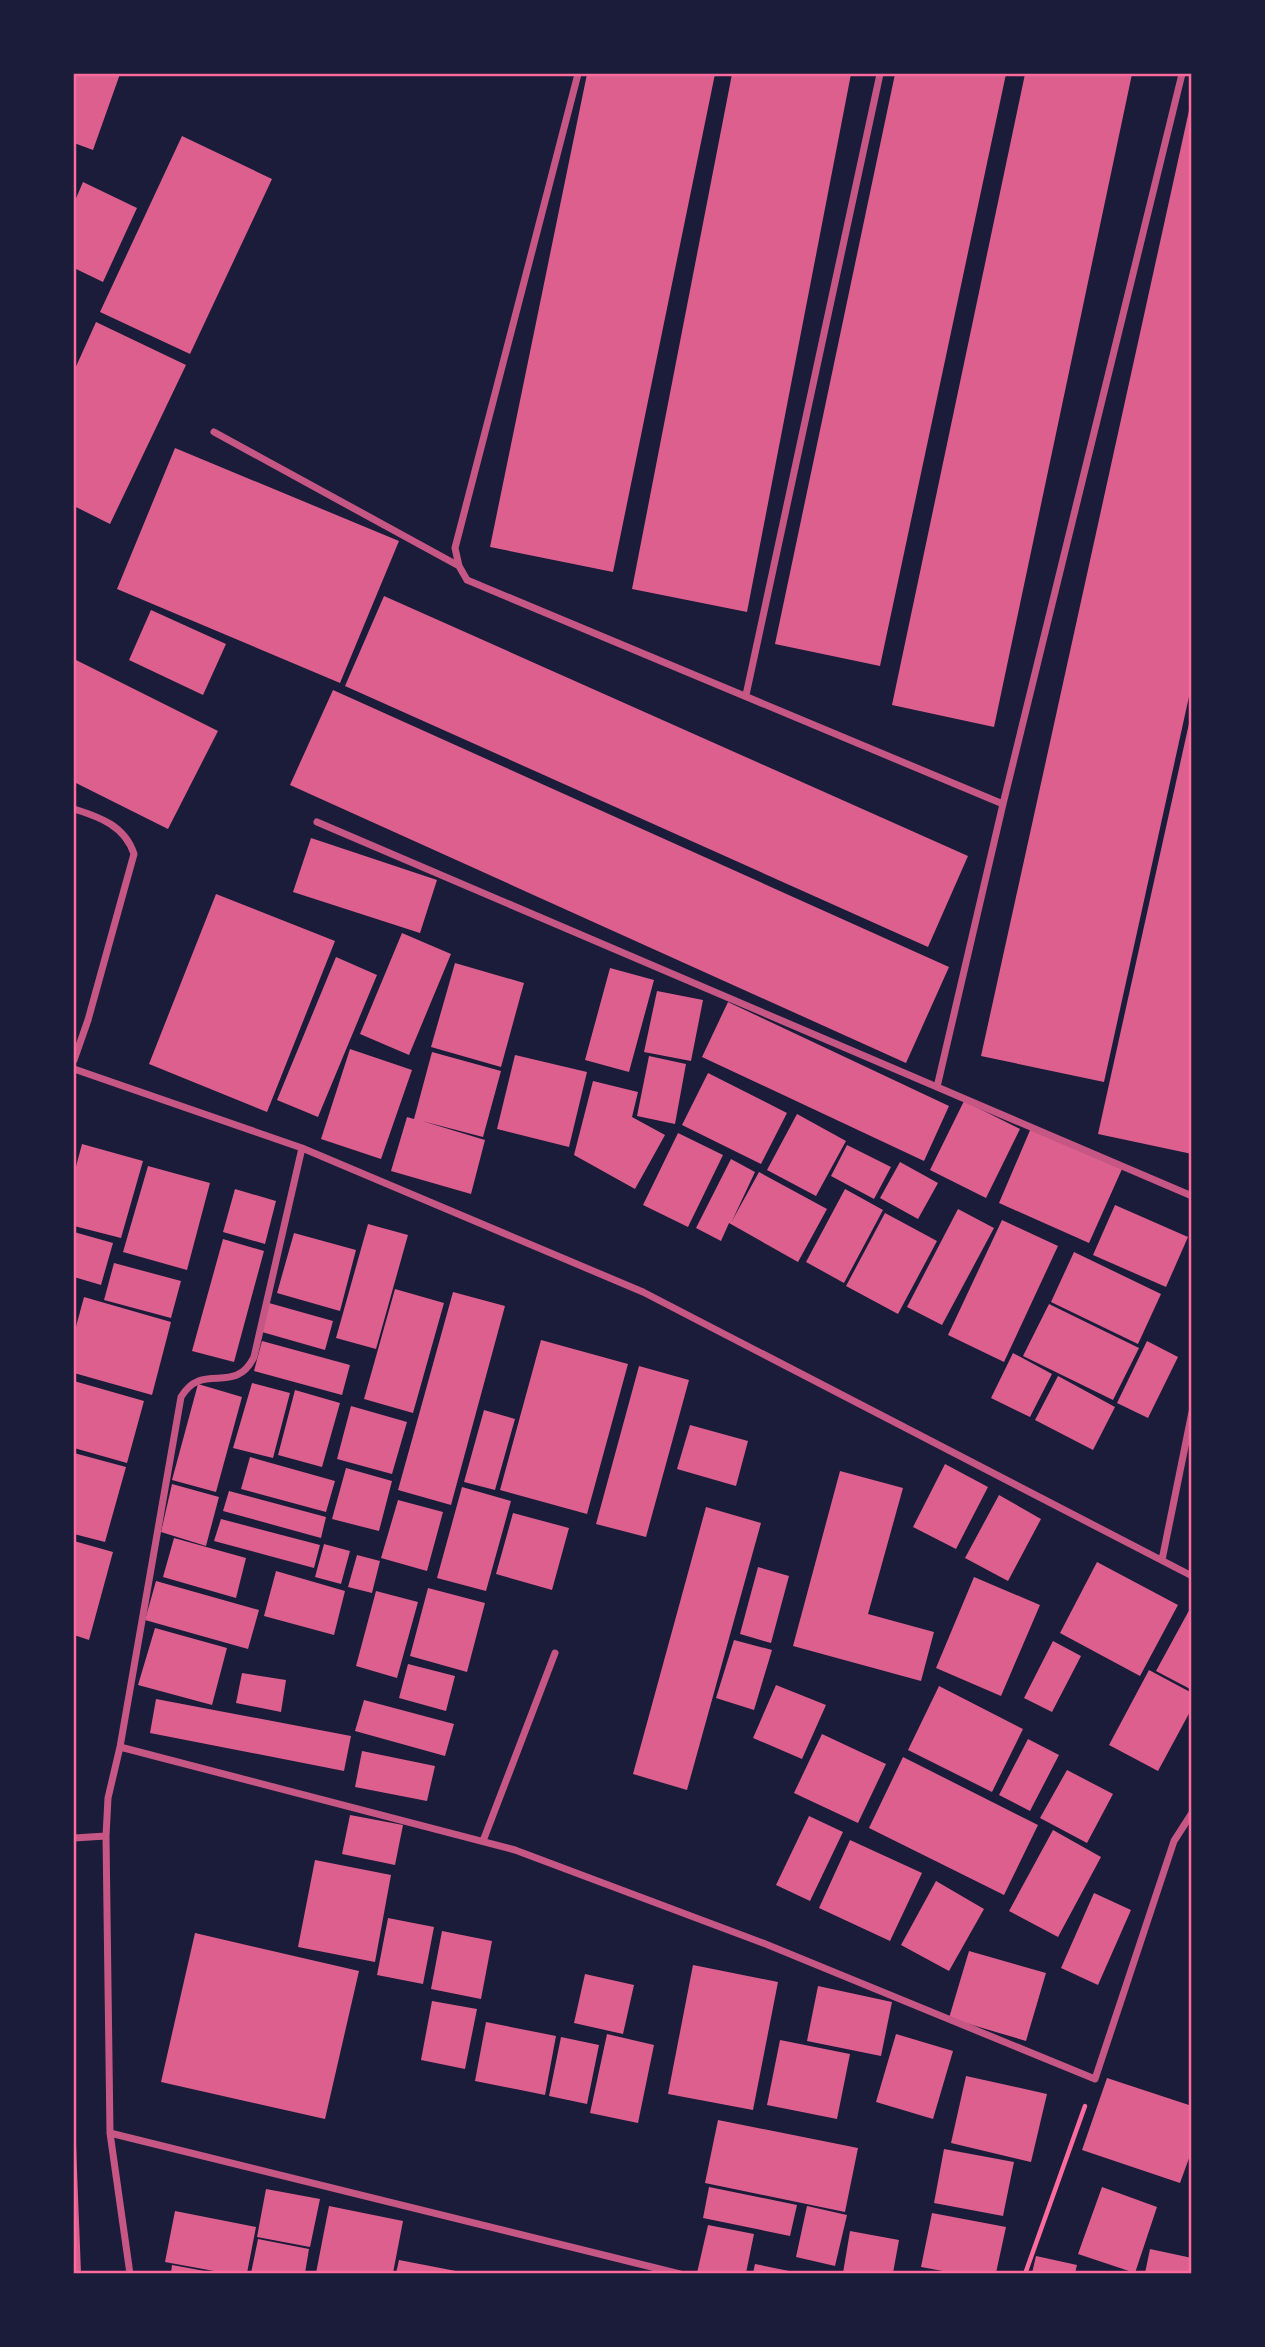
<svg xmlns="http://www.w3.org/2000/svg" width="1265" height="2347" font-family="Montserrat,sans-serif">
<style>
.building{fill:#dd5f8e}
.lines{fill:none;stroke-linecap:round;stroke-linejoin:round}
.path{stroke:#ff6b9d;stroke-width:4.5}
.minor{stroke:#c65784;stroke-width:7}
.neatline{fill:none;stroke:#ff6b9d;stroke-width:2.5}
</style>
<rect width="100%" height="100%" fill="#1b1b3a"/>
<path class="building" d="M74 74H120L93 150 74 143Z
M587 74H715L613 572 490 547Z
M732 74H851L747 612 632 589Z
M895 74H1006L880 666 775 644Z
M1025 74H1132L994 727 892 705Z
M1190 106 1192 683 1104 1082 981 1056Z
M182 136 272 179 190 354 100 312Z
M83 182 137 208 103 282 74 268V203Z
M96 322 186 365 110 524 74 506V371Z
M175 448 399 541 340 683 117 589Z
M384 596 968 856 928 947 345 686Z
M151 610 226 644 203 695 129 660Z
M74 659 218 731 168 829 74 782Z
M333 690 949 967 906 1063 290 785Z
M1190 719H1192V1154L1098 1134Z
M311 838 437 880 420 933 293 892Z
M216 894 335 941 267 1112 149 1064Z
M402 933 451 954 409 1055 360 1034Z
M336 957 377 975 318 1117 277 1100Z
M455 963 524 983 501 1067 431 1047Z
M610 968 654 980 629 1072 585 1060Z
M657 991 703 1000 691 1061 644 1052Z
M728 1002 949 1106 924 1161 702 1057Z
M350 1049 412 1070 381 1159 321 1139Z
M432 1052 501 1071 483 1137 422 1121 485 1140 471 1194 391 1171 407 1117 414 1119Z
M515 1055 587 1072 569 1147 497 1129Z
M649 1056 686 1064 675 1124 637 1116Z
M708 1073 787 1113 761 1164 682 1125Z
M593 1081 638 1092 632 1117 665 1135 635 1189 574 1155Z
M964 1101 1020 1129 986 1198 930 1170Z
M797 1114 846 1141 816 1196 767 1170Z
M1031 1128 1122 1169 1089 1243 999 1203Z
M678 1133 723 1155 688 1227 643 1205Z
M82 1144 143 1161 121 1238 74 1226V1174Z
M847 1145 891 1167 874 1199 831 1176Z
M731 1159 755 1172 732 1221 759 1172 827 1209 798 1262 729 1223 721 1241 696 1228Z
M900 1162 938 1183 918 1219 880 1198Z
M148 1166 210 1183 187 1270 123 1252Z
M235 1189 276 1201 265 1244 223 1232Z
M845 1189 883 1210 844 1283 806 1262Z
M1115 1205 1188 1237 1166 1287 1093 1255Z
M958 1209 994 1228 942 1325 907 1307Z
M885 1213 937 1241 898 1314 846 1286Z
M1002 1220 1058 1246 1004 1362 948 1335Z
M368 1224 408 1235 376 1349 336 1338Z
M74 1232 113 1243 101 1285 74 1277Z
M294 1233 356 1250 340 1311 277 1293Z
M223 1239 264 1251 234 1362 192 1351Z
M1074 1252 1161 1294 1138 1344 1051 1302Z
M114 1263 181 1281 171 1318 104 1300Z
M395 1289 444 1303 413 1413 364 1399Z
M453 1292 505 1306 451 1505 398 1490Z
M84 1297 171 1322 152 1395 74 1373V1334Z
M269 1303 333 1321 325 1350 262 1332Z
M1049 1304 1139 1348 1113 1400 1023 1356Z
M541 1340 628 1364 587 1514 500 1490Z
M262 1341 350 1365 342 1395 254 1371Z
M1147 1341 1178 1357 1148 1418 1117 1403Z
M1013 1353 1052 1374 1030 1417 991 1398Z
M639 1366 689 1380 646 1537 596 1524Z
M1058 1376 1115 1407 1093 1450 1035 1420Z
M74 1381 144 1401 127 1463 74 1448Z
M252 1383 290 1393 273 1458 233 1448Z
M198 1384 242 1397 216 1492 172 1480Z
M295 1390 340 1403 322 1467 278 1455Z
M351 1406 407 1422 392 1474 337 1459Z
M484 1410 515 1419 495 1490 464 1482Z
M690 1425 748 1441 736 1486 677 1469Z
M74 1453 126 1467 105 1542 74 1534Z
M250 1457 335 1481 326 1512 241 1489Z
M945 1464 988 1487 956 1549 913 1527Z
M346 1468 392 1481 379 1531 332 1519Z
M840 1471 903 1488 868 1614 934 1632 921 1681 793 1646Z
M172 1484 219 1497 206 1546 161 1532Z
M462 1487 511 1501 486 1591 437 1578Z
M229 1491 326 1517 321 1538 223 1511Z
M999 1495 1041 1519 1008 1581 965 1558Z
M398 1500 443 1512 427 1571 381 1558Z
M706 1507 761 1523 687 1790 633 1774Z
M513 1513 569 1528 552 1590 496 1574Z
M221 1519 320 1545 314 1568 214 1541Z
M174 1538 246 1558 236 1598 163 1577Z
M74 1541 113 1552 89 1640 74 1635Z
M324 1544 350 1551 341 1584 315 1577Z
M357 1555 380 1561 372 1593 348 1587Z
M1097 1562 1178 1605 1140 1676 1060 1633Z
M758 1567 789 1576 771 1643 740 1634Z
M276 1571 345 1591 334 1635 264 1616Z
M974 1577 1040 1605 1001 1696 936 1668Z
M156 1581 259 1610 248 1649 145 1620Z
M428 1588 485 1603 467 1672 410 1656Z
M376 1591 418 1602 397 1678 356 1666Z
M1192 1605V1690L1156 1671Z
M155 1628 227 1648 212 1705 138 1685Z
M734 1640 772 1650 754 1710 716 1698Z
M1053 1641 1081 1656 1052 1712 1024 1698Z
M408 1664 455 1676 446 1711 399 1698Z
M1149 1670 1192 1693V1708L1158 1771 1109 1745Z
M242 1673 286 1680 281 1712 236 1703Z
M776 1685 826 1705 802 1759 753 1738Z
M939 1686 1023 1729 992 1792 908 1750Z
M156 1699 351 1736 344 1771 150 1733Z
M364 1700 454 1724 445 1756 355 1731Z
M822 1734 886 1764 858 1823 794 1793Z
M1028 1739 1059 1755 1030 1811 999 1795Z
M362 1751 435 1766 427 1801 355 1787Z
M903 1757 1038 1825 1004 1895 869 1828Z
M1067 1770 1113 1794 1087 1843 1040 1818Z
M350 1815 403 1825 395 1865 342 1854Z
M809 1816 843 1832 810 1901 776 1885Z
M1053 1830 1101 1857 1058 1937 1009 1911Z
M850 1840 922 1873 890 1941 819 1908Z
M315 1860 391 1875 375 1962 298 1947Z
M936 1881 984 1909 949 1971 901 1945Z
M1094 1893 1131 1910 1098 1985 1061 1968Z
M388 1918 434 1927 423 1984 377 1975Z
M442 1931 492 1941 481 1999 431 1989Z
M195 1933 359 1971 325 2119 161 2082Z
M969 1951 1046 1973 1026 2041 949 2018Z
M693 1965 778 1982 753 2110 668 2094Z
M585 1974 634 1985 623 2034 574 2023Z
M818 1986 892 2002 881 2056 807 2041Z
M432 2001 477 2009 465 2069 421 2060Z
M486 2022 556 2036 545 2095 475 2081Z
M607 2034 654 2045 638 2123 590 2113Z
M896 2034 953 2051 933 2119 876 2102Z
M561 2037 599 2045 587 2104 549 2096Z
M780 2040 850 2054 837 2119 767 2105Z
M966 2076 1047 2094 1031 2162 951 2143Z
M1107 2078 1192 2106V2150L1180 2183 1082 2150Z
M718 2120 858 2148 845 2212 705 2183Z
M74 2144H76L81 2273H74Z
M944 2149 1014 2162 1003 2216 934 2203Z
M709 2187 797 2205 790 2236 703 2218Z
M1102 2187 1157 2207 1135 2273 1078 2254Z
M266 2189 320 2199 310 2247 257 2237Z
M329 2206 403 2221 393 2273H316Z
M807 2206 847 2215 835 2266 796 2257Z
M175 2211 256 2227 247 2273H225L165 2262Z
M932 2213 1006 2227 996 2273H954L921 2267Z
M708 2225 754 2234 746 2273H697Z
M850 2231 899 2240 893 2273H843Z
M258 2239 309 2249 305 2273H251Z
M1150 2249 1192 2258V2273H1145Z
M1036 2256 1077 2265 1075 2273H1032Z
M399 2260 461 2272V2273H396Z
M755 2264 794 2272V2273H753Z
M172 2265 210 2272V2273H171Z"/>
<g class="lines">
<path class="path" d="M1025 2274 1085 2106"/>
<path class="minor" d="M578 74 455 548 459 566 467 580 1003 804
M214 432 459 566
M746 695 880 74
M74 809C100 817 125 826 134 854L88 1020 74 1060
M317 822 1192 1196
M74 1069 302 1148 643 1292 1192 1576
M937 1087 1003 804 1182 74
M1162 1560 1192 1412
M120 1747 515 1850 763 1943 1095 2079 1174 1841 1192 1813
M74 1838 106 1836
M483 1841 555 1653
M110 2133 680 2274
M130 2274 110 2133 106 1836 108 1798 120 1747 181 1397C203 1360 234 1397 254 1357L302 1148"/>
</g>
<rect width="1265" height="2347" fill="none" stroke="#1b1b3a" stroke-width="150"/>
<rect x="75" y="75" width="1115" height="2197" class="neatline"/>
</svg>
